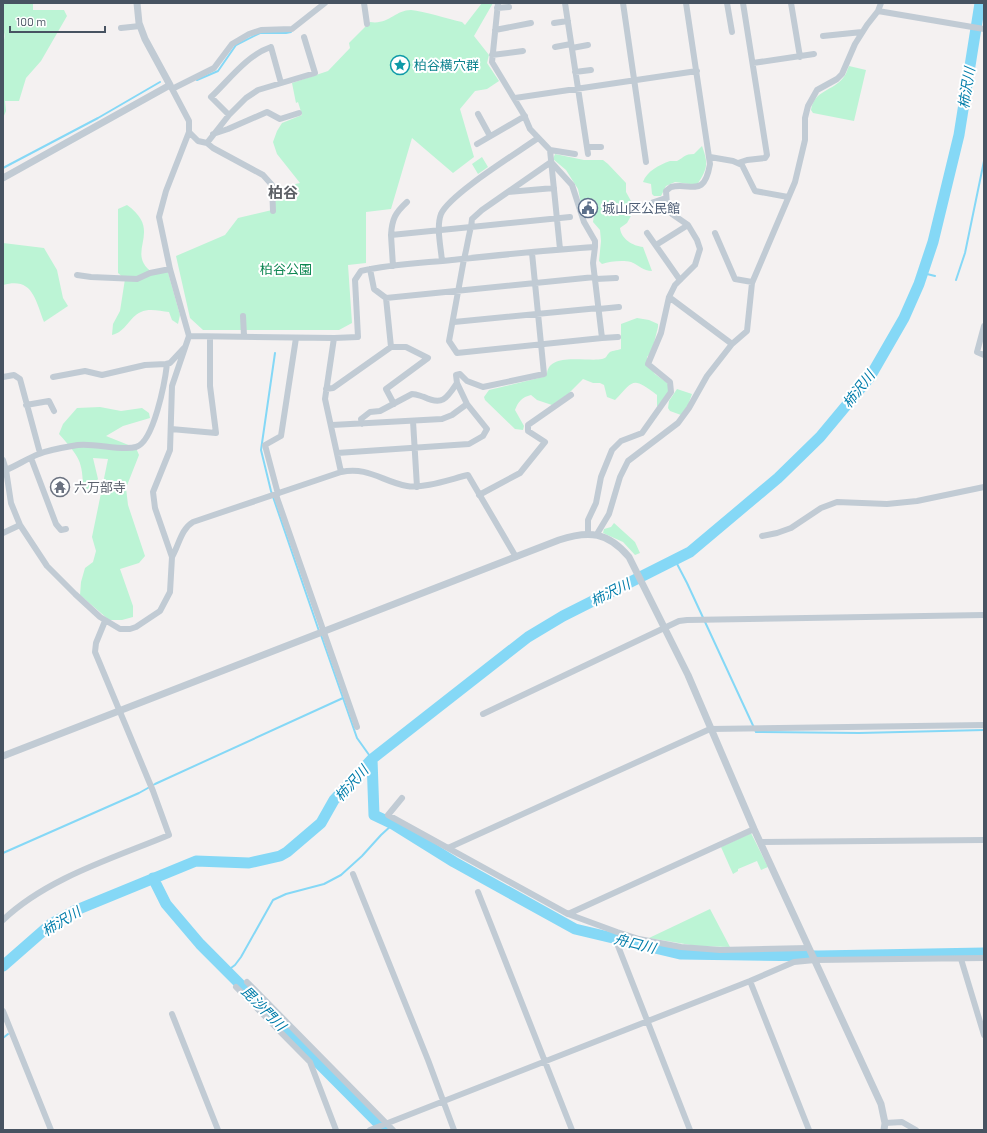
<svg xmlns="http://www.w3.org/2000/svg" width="987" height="1133" font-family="Barlow,'Noto Sans JP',sans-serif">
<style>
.green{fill:#bcf4d5}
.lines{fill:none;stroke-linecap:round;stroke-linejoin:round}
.stream{stroke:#85d8f6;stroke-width:2}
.river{stroke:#85d8f6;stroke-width:11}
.minor{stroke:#c1cbd4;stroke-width:6}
.tertiary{stroke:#c1cbd4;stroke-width:7}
.labels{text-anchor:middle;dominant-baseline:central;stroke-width:4;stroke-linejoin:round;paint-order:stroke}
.culture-label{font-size:13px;fill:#0d838f;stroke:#fff;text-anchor:start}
.service-label{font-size:13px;fill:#4e5e75;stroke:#fff;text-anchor:start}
.park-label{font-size:13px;fill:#0d8651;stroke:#fff}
.worship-label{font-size:13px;fill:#5b616d;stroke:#fff;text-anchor:start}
.water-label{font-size:14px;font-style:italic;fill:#027daa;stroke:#fff}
.quarter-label{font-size:15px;font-weight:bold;fill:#5d6167;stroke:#fff}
</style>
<rect width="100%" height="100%" fill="#f4f1f1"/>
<path class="green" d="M3 3H33V10H64L67 16 41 61 26 78 19 101H5L6 111 3 118V46L6 28 3 41Z
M482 3H493L474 36 489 55 487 63 499 81 487 89 475 91 460 109 474 157 453 173 412 138 391 209 366 212V263L348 265 352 323 339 330H203L190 318 176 256 225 235 238 218 272 210 277 188 300 183 277 154 273 142 277 131 282 123 302 115 298 102 296 103 292 83 328 71 350 48 349 43 370 22C389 25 395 10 411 10 424 11 448 19 462 22L465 25Z
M849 66 866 70 854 121 813 113 811 110C814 90 833 91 843 78 846 75 847 70 849 66Z
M702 146C709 165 707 169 697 185L675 182 666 186 661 196H654L652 194 651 184 643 182C647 171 659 165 670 161 672 161 675 161 677 161 685 157 684 154 694 154Z
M555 154 584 160H603L608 164 626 183V192L631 201 630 209 632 214 627 223 620 228C621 239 633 246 643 247L652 271C643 271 639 265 631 262 624 260 610 261 602 264L599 261 601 241 600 230 593 222 596 202 593 199 587 198 581 203 578 189 566 170 553 159Z
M482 157 488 167 478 174 472 164Z
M127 205C165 232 123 252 153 273L167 269 180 315 178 324 172 320 169 312C160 311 149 308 141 312 129 317 126 332 112 335L113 324 120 311 125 279 118 273V209Z
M3 243 44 248 57 270 63 298 68 306 44 322C35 298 32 277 3 285Z
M637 318 649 320 658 324V327L652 351 647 357V363L655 374 670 385V390L657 407V395C632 376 634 380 615 400L607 397 604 385 600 383H593L583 379 568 394 552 405 537 400 531 395C522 397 518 402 515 410L524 426 523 430 515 429 485 400 484 397 489 390 543 377 547 374C548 352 588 362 602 359 607 358 606 356 609 353 611 350 617 351 621 349V324Z
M677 389 692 394 688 405 681 415 670 411 668 408 669 401Z
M100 407 121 411 142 408 149 413 150 418 123 426 106 436 136 448 139 455 126 488 128 505 145 556 139 563 120 569 133 606V617L122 620H109L80 595 81 582 85 568 93 562 96 551 92 537 108 459 93 458 98 479 92 487 83 491C83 460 79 457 59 434L63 424 77 408Z
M614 523 635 542 640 553 635 555 623 542 603 533 604 529 611 527Z
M751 833 768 867 761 870 757 861 738 869V871L733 874 721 847Z
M710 909 730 947 697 946 649 938Z"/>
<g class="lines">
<path class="stream" d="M197 80 218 71 236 45 260 33H286L291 32
M3 168 98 118 160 82
M923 273 935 276
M956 280 965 253 984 161
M275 353 261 450 271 491 319 631
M675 560 687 583 756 732 859 733 984 730
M321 635 357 738 372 759
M3 853 139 793 155 784 343 698
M227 971 235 965 241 957 273 900 286 894 324 884 341 875 362 856 381 835 393 824
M3 1038 8 1034"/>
<path class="river" d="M372 759 374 815 393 824 454 862 575 929 680 954 818 956 984 953
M153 878 166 904 200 944 385 1130
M3 966 51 924 74 911 196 861 249 863 280 856 287 852 321 823 334 800 372 759 528 637 563 616 690 552 778 478 820 437 870 377 904 318 919 284 933 242 959 135 980 3"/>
<path class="minor" d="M364 3 367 24
M498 3 492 62 524 115 530 129 550 150 560 249
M565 3 588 154
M623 3 646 162
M727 3 732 32
M791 3 800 57
M497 8 509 7
M878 11 984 29
M554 23 568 21
M121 28 140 26
M495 30 531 23
M823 36 862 32
M555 47 571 44
M572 48 588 45
M492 55 523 51
M753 63 814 54
M575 72 591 70
M281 83 271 47C247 55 229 80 211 97L229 115 246 98 258 90 315 73 304 37
M172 89 214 68 232 44 249 34 261 30 292 29 325 3
M515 98 697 71
M478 114 490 136
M189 132 198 141 207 143 229 115
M213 134 228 129 267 112 280 119 299 113
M207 143 213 148 263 175 272 185 273 211
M477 144 525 116
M587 147H601
M550 150 575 154
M710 157 733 161 742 165 755 191 788 197
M738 163 747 160 765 158 767 155 743 3
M508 192 554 188
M633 209 666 198
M570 217 471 227 472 219 482 210 551 162 572 185 584 222 595 241V247
M647 233 680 280
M715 233 735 279 752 282
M391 235C392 219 395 213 407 202
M656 245 688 225
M442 261C441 248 436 227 441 214 450 194 517 153 538 138
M370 269 374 289 386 298 595 277
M77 275 91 277 137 279 150 273 170 269
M596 279 616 278
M669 297 732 344
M386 298 391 347
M599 309 619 307
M243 316 244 336
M454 322 599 308
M984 326 977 352 984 355
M189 336 334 338 358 337 355 280 361 271C391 264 422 263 452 260 500 255 547 250 595 247L593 263 602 338 457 353 449 341 464 259C467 248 468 238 471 227L391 235 393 266
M334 338 325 399 341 472
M602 338 618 337
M3 377 14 375 20 379 40 453
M53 377 85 371 102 375 145 365 166 364 170 363 184 348
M326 389 333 388 391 347H406L428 358 386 389 394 404
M26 405 49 401 54 411
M413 421 417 487
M362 424 361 419 370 412 380 411 412 394C417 394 420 396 424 397 443 406 447 398 457 383
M332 425 442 419 452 415 467 404
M171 429 216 433 210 386V338
M337 453 469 444 483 436 487 429 467 404 457 383 456 375 460 374 467 381 483 387 544 374 532 253
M31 458 56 524 61 530 66 529
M3 460 6 470 11 503 20 525 47 566 75 594 100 617 120 629H130L136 627 160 611 170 592 172 557 155 508 153 492 170 450 172 386 189 336 170 269 159 217 166 191 189 132V121L170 85
M6 470C18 465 28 458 39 454 51 449 66 447 78 445 95 443 122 451 136 447 154 442 165 381 167 364
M278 494 265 445 281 436 296 338
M276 495 357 727
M479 495 520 473 545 442 528 431V425L571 395
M3 533 20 525
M588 533V520L596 503 601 477 612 450 621 441 642 433 671 392 670 382 648 364 661 333 669 297 675 285 695 265 700 249 697 240 688 225 672 214 667 205 666 191 671 187C691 182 704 199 710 164L686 3
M597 534 609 514 620 477 628 461 678 423 689 408 707 376 732 344 747 331 752 283 795 182 805 140V118L808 106 817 90 837 79 842 74 855 44 867 25 878 11 881 3
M762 536 777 533 791 528 821 508 837 502 887 504 917 501 984 487
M172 557C179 545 181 529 193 522L341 472C368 466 383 482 407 486 423 489 451 479 468 475L516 557
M483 714 679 621 687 620 984 615
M402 798 388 815 568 914 617 932 639 939 681 947 720 950 808 948
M761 842 984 840
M448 848 710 729 984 725
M353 874 428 1060 454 1130
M478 892 572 1130
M568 914 754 829
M3 920C47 878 114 858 169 835L153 791 95 652 96 643 105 621
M618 946 690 1130
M961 959 984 1035
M750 981 809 1130
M247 982 393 1130
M236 987 310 1062 336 1130
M3 1011 51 1130
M172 1014 218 1130
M885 1123 902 1122 916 1130
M370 1130 750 981 794 962 815 960 984 958"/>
<path class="tertiary" d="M3 178 170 85 145 39 139 23 137 3
M3 756 559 540C589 530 608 532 629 557L688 675 754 829 881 1104 885 1123 884 1130"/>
</g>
<defs>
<g id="sight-ring" transform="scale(1)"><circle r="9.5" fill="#fff" stroke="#0f9aa8" stroke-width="1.5"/><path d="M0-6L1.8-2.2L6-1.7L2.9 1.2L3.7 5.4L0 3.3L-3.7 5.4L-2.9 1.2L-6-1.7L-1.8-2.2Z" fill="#0f9aa8"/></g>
<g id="civic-ring" transform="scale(1)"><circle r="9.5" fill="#fff" stroke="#5c6f8a" stroke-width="1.5"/><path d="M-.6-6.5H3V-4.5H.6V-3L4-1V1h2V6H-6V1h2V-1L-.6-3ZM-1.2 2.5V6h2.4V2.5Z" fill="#5c6f8a"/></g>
<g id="temple-ring" transform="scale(1)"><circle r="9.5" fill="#fff" stroke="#6b7280" stroke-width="1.5"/><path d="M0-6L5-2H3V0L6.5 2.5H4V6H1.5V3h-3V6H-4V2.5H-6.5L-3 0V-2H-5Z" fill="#6b7280"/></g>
</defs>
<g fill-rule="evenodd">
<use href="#sight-ring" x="400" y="65"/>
<use href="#civic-ring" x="588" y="208"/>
<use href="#temple-ring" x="60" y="487"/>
</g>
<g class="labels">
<g class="culture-label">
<text x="414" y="65">柏谷横穴群</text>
</g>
<g class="service-label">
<text x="602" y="208">城山区公民館</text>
</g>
<g class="park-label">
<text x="286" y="269">柏谷公園</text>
</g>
<g class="worship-label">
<text x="74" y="487">六万部寺</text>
</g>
<g class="water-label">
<text transform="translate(966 88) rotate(-81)">柿沢川</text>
<text transform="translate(858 389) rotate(-52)">柿沢川</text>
<text transform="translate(610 592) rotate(-27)">柿沢川</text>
<text transform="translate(351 783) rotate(-48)">柿沢川</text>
<text transform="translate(61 921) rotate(-31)">柿沢川</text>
<text transform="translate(635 943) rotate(14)">舟口川</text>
<text transform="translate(264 1008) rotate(45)">毘沙門川</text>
</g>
<g class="quarter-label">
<text x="283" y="192">柏谷</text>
</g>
</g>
<rect width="987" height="1133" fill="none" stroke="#475361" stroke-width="8"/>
<path d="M10 26v6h95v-6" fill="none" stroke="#475361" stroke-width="2"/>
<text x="16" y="26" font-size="12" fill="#475361" stroke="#ffffff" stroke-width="3" paint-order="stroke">100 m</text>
</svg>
